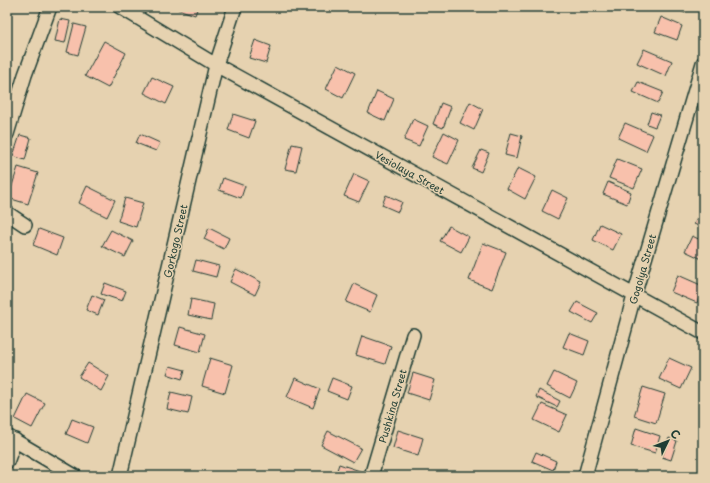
<svg xmlns="http://www.w3.org/2000/svg" width="710" height="483" font-family="'Playpen Sans',sans-serif">
<style>
.building{fill:#f8c1ac;stroke:#1f3d34}
.lines{fill:none;stroke-linecap:round;stroke-linejoin:round}
.minor-casing{stroke:#1f3d34;stroke-width:16}
.minor{stroke:#e6d2b0;stroke-width:13}
.labels{text-anchor:middle;dominant-baseline:central;stroke-width:3;stroke-linejoin:round;paint-order:stroke}
.street-label{font-size:10px;fill:#1f3d34;stroke:#e6d2b0}
</style>
<rect width="100%" height="100%" fill="#e6d2b0"/>
<filter id="ink" filterUnits="userSpaceOnUse"><feTurbulence type="fractalNoise" baseFrequency=".025" numOctaves="2"/><feDisplacementMap in="SourceGraphic" scale="8" xChannelSelector="R" yChannelSelector="G"/><feConvolveMatrix kernelMatrix="1 2 1 2 8 2 1 2 1" color-interpolation-filters="sRGB"/></filter>
<g filter="url(#ink)">
<path class="building" d="M178 7H198L195 15 178 9Z
M670 7H687L685 13Z
M661 17 682 26 677 40 655 32Z
M60 19 70 21 65 43 55 41Z
M74 24 86 27 78 55 67 52Z
M255 40 271 46 266 63 249 58Z
M104 41 126 53 108 88 85 76Z
M644 49 672 61 666 76 637 63Z
M338 64 355 73 343 98 326 89Z
M152 77 174 87 166 104 144 93Z
M638 82 663 92 658 103 633 92Z
M377 91 394 99 385 121 368 113Z
M470 102 483 109 474 130 460 123Z
M441 103 451 107 443 128 433 124Z
M651 112 660 115 655 127 647 124Z
M233 114 255 121 249 138 228 130Z
M413 119 428 126 419 146 404 140Z
M625 123 653 135 646 151 618 138Z
M444 132 459 140 448 164 432 157Z
M511 133 522 136 517 158 505 155Z
M140 134 160 143 156 151 136 143Z
M20 135 31 138 25 160 13 156Z
M292 144 302 146 296 171 285 169Z
M481 150 489 153 481 172 472 168Z
M617 159 642 169 634 188 609 178Z
M18 167 38 173 28 204 8 198Z
M518 168 536 177 525 199 507 189Z
M354 174 369 181 359 202 344 196Z
M223 178 245 186 241 198 219 190Z
M608 182 631 192 627 204 603 194Z
M87 186 115 200 107 217 79 203Z
M552 190 568 198 558 219 542 211Z
M386 195 402 202 398 212 382 205Z
M125 198 143 203 136 227 118 221Z
M703 207V228L694 224Z
M600 224 621 234 613 250 593 240Z
M449 226 469 237 461 252 440 241Z
M209 228 229 238 224 249 204 239Z
M39 229 63 238 57 255 33 245Z
M111 230 133 241 125 257 102 246Z
M692 236 703 241 702 259 685 251Z
M483 243 506 252 492 289 469 280Z
M196 260 219 266 216 277 193 271Z
M236 269 261 282 255 295 230 282Z
M678 275 703 286 697 303 671 292Z
M105 283 126 291 122 301 101 294Z
M354 284 377 295 370 312 346 302Z
M92 295 104 300 98 315 86 310Z
M191 299 214 304 211 320 188 315Z
M577 302 598 313 592 323 571 312Z
M180 327 205 334 200 352 175 345Z
M569 333 589 341 584 355 563 347Z
M362 336 391 346 385 364 356 355Z
M210 358 233 365 225 393 202 386Z
M669 358 691 368 681 389 659 379Z
M88 363 109 376 101 391 79 377Z
M170 366 185 370 182 379 167 374Z
M554 372 577 383 570 398 547 386Z
M413 373 435 380 429 400 407 393Z
M295 378 320 389 313 408 287 397Z
M332 378 352 386 347 399 327 391Z
M643 387 665 394 656 423 634 416Z
M539 390 560 401 557 407 536 397Z
M171 392 192 397 188 414 167 409Z
M27 394 45 403 32 428 15 419Z
M542 404 567 415 559 432 534 420Z
M72 419 93 427 87 443 66 434Z
M636 428 660 436 655 453 631 446Z
M398 430 423 438 418 456 393 448Z
M328 431 361 448 353 462 321 445Z
M669 438 677 441 671 460 662 457Z
M536 452 556 461 553 470 532 461Z
M339 464 360 471 358 476H335Z"/>
<g class="lines">
<g class="minor-casing">
<path id="minor" d="M120 7 216 65 703 333
M7 134 25 75 50 7
M7 213 25 225
M7 436 75 476
M7 462 15 440
M120 476 216 65 235 7
M371 476 413 335
M585 476 634 296 703 63"/>
</g>
<use href="#minor" class="minor"/>
</g>
</g>
<g class="labels">
<g class="street-label">
<text transform="translate(410 172) rotate(29)">Vesiolaya Street</text>
<text transform="translate(175 241) rotate(-77)">Gorkogo Street</text>
<text transform="translate(642 269) rotate(-74)">Gogolya Street</text>
<text transform="translate(392 406) rotate(-74)">Pushkina Street</text>
</g>
</g>
<rect width="710" height="483" fill="none" stroke="#e6d2b0" stroke-width="24"/>
<rect x="12" y="12" width="686" height="459" fill="none" stroke="#1f3d34" stroke-width="1.5" filter="url(#ink)"/>
<g transform="translate(668 441) rotate(47)" stroke="#e6d2b0" stroke-width="3" paint-order="stroke">
<path d="M0-3L7 15L0 10L-7 15Z" fill="#1f3d34"/>
<text y="-6" font-size="11" font-weight="bold" text-anchor="middle" fill="#1f3d34">С</text>
</g>
</svg>
